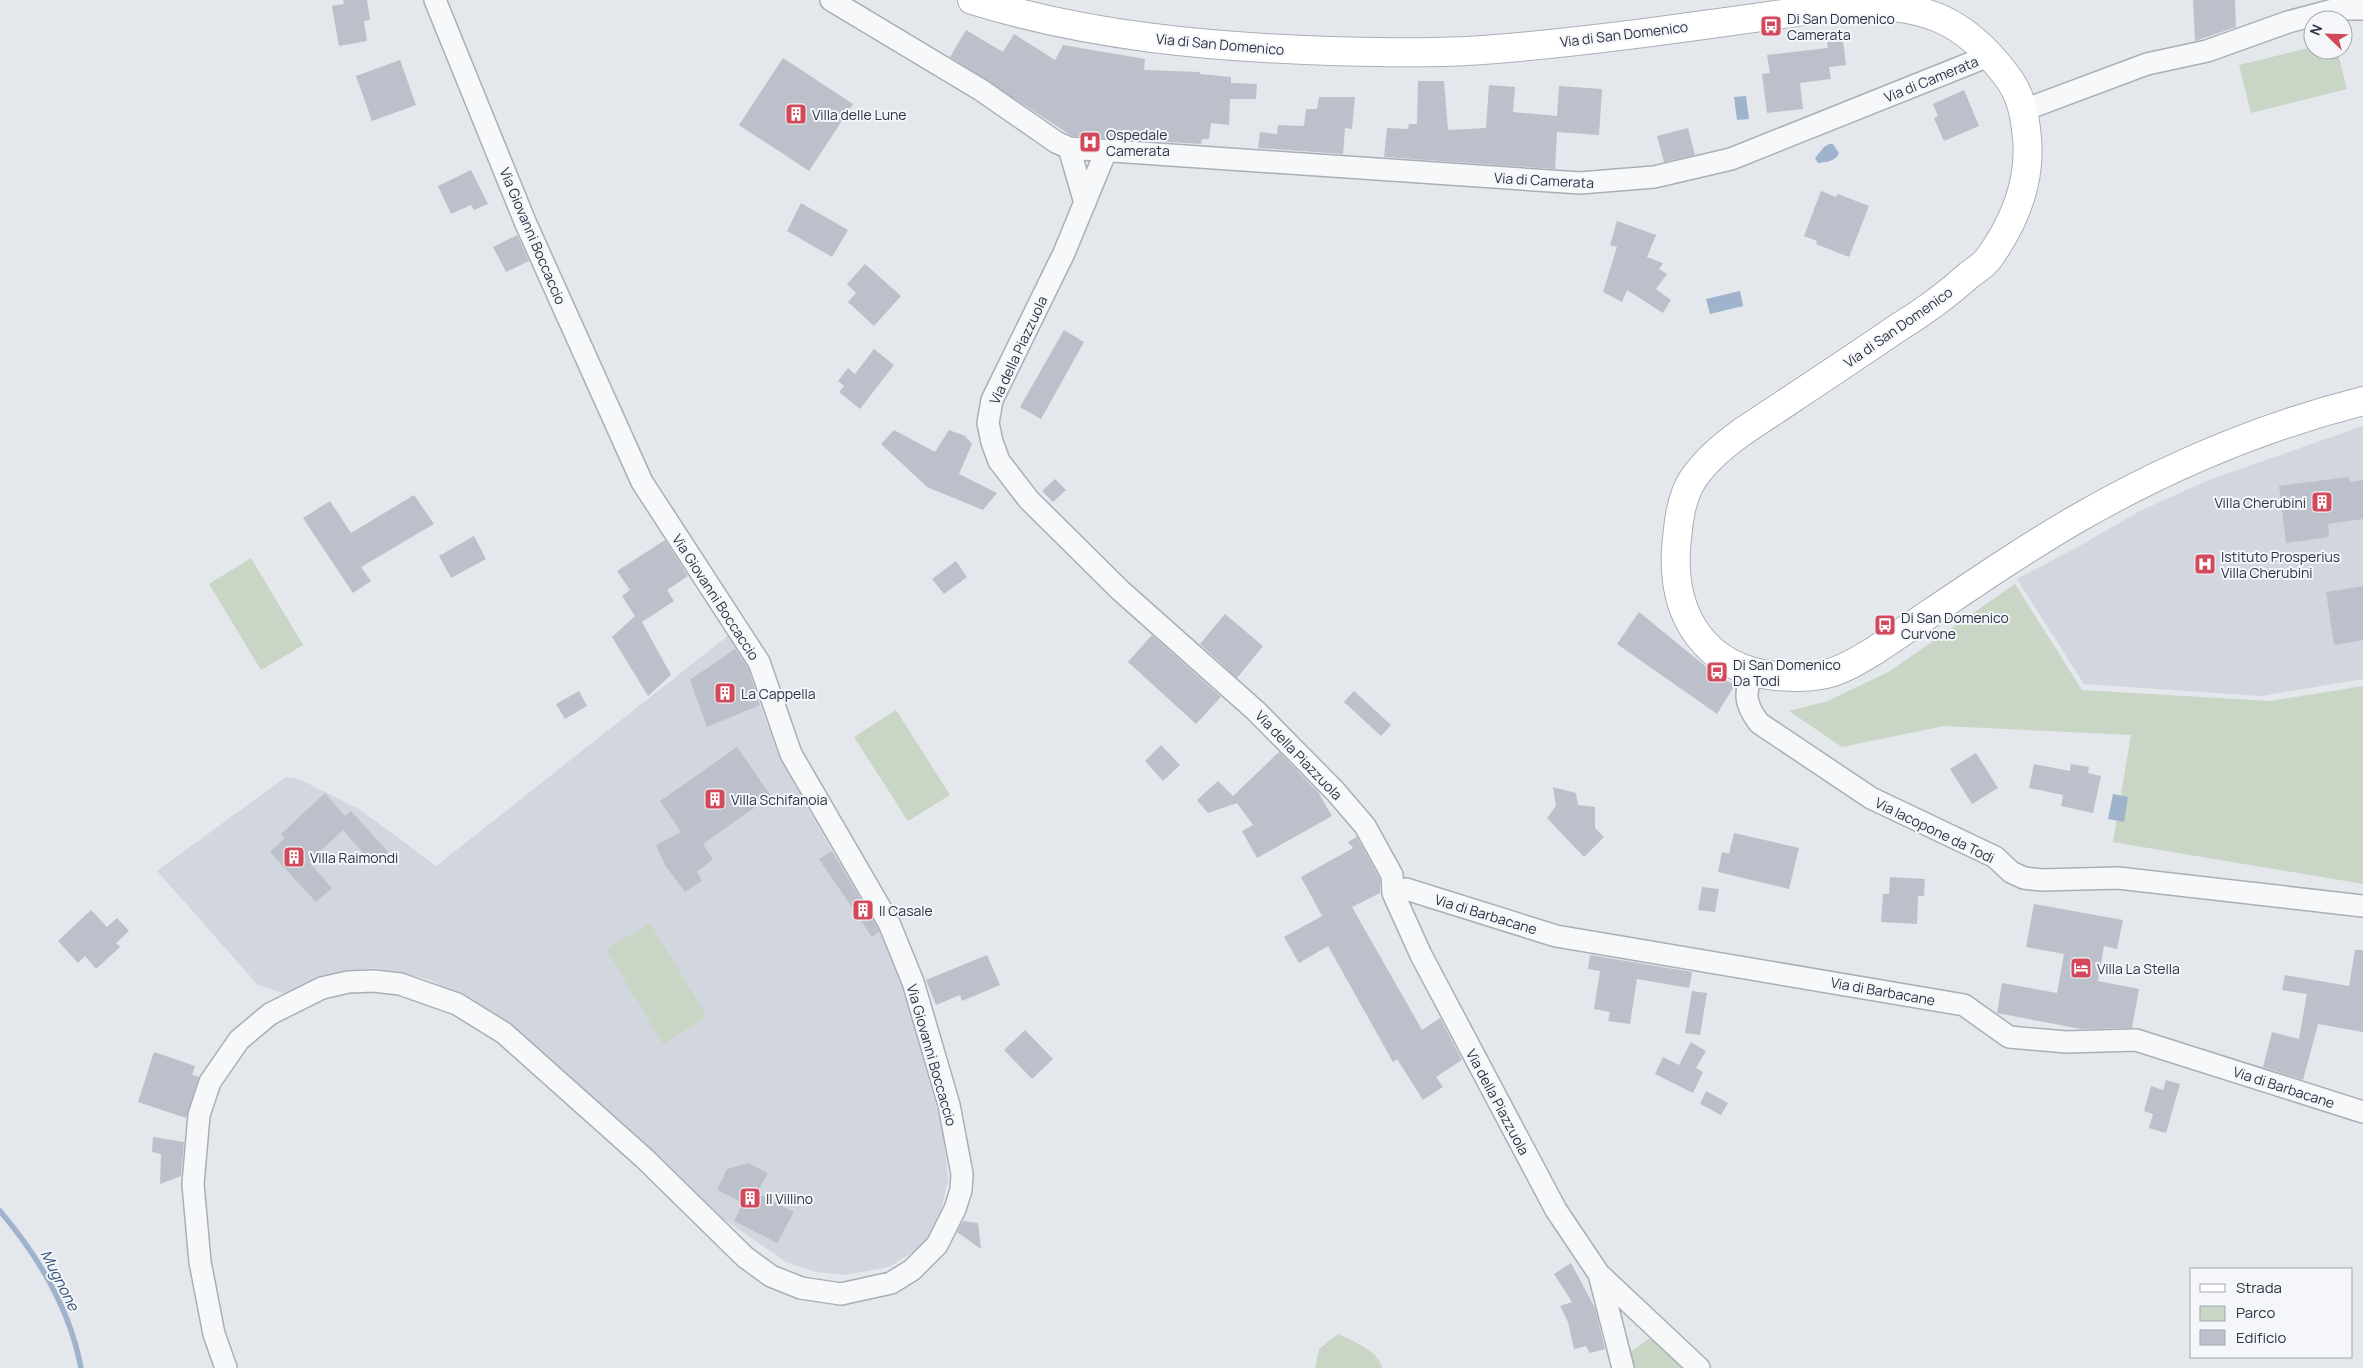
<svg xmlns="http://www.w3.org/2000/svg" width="2363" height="1368" font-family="Manrope,sans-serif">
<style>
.built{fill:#d2d6de}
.green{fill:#c9d6c5}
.water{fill:#9fb4cc}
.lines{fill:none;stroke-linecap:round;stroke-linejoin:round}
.stream{stroke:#9fb4cc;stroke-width:5.5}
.building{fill:#bbc0ca}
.street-casing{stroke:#a9aeb7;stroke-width:24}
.secondary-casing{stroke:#a9aeb7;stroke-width:30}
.street{stroke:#f7f8fa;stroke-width:21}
.secondary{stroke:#fff;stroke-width:28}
.labels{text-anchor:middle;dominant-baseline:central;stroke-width:4;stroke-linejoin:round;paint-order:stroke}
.poi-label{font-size:14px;fill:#2b3445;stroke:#f4f6f9;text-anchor:start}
.street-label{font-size:14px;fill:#2b3445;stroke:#f4f6f9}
.water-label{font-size:15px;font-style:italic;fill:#34527a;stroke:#f4f6f9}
</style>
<rect width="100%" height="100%" fill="#e4e7ec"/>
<path class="built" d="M2363 426V679L2261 696 2084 684 2017 579 2076 548 2138 512 2206 481Z
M734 631 741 644 760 705 779 756 832 851 885 928 899 967 943 1132 948 1180 938 1224 921 1247 889 1267 844 1275 816 1272 786 1262 718 1215 632 1138 470 1000 428 979 374 968 338 972 289 995 258 985 157 871 286 777 299 779 359 809 436 866Z"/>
<path class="green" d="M2313 47V50H2337L2347 89 2251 113 2239 65Z
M251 558 303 645 261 670 209 584Z
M2015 584 2082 690 2270 701 2363 686V884L2113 842 2131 735 1944 726 1842 747 1789 711 1828 701 1890 671Z
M896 710 950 795 908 821 854 737Z
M650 923 707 1017 663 1044 606 949Z
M1664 1328 1700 1368H1633L1629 1353Z
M1338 1334C1352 1340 1380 1352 1382 1368H1315L1319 1349Z"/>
<path class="water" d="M1746 96 1749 119 1737 120 1734 97Z
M1829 144H1833L1839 153C1835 162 1826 162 1818 163L1815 158 1824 147Z
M1740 291 1743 306 1710 314 1706 299Z
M2113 794 2128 797 2124 822 2108 819Z"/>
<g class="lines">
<path class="stream" d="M0 1211C39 1257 70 1309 81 1368"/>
</g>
<path class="building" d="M343 0H367L370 20 364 21 367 41 339 46 332 6 344 4Z
M2193 0H2235L2236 27 2195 41Z
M966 30 1003 52 1014 34 1055 60 1063 45 1145 59 1144 70 1200 72V74L1231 77V83L1257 84 1256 99H1230L1229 125 1211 123 1209 139H1202L1201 144 1072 136 950 57Z
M1843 41 1846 65 1829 67 1831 79 1800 83 1803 109 1767 113 1762 74 1770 73 1767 55 1828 48 1827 42Z
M783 58 853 104 809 171 739 125Z
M400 60 416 105 372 121 356 76Z
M1418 81H1444L1448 130 1486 128 1489 85 1515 87 1513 112 1557 116 1559 86 1602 89 1599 135 1557 132 1555 169 1384 157 1387 128 1408 129 1409 124H1417Z
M1964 90 1979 126 1944 141 1934 118 1938 116 1933 104Z
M1319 97H1355L1352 129 1345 128 1343 154 1258 148 1260 132 1277 134 1278 125 1304 126 1306 109H1317Z
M1688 128 1695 155 1664 162 1657 136Z
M471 170 488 204 474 210 471 205 451 214 438 186Z
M1821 191 1836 197 1838 194 1869 206 1849 257 1816 244 1817 241 1804 236Z
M801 203 848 230 832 257 787 231Z
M1617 221 1656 235 1647 257 1663 263 1659 269 1667 274 1656 289 1671 300 1663 313 1627 290 1622 302 1603 292 1617 247 1610 245Z
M517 235 529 261 506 272 493 247Z
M865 264 901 296 874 326 848 302 856 293 847 284Z
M1064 330 1084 342 1041 419 1020 407Z
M874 349 894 365 860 409 839 392 844 386 838 381 848 368 855 374Z
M894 430 935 452 949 430 965 436 972 444 959 474 997 493 983 510 927 487 881 444Z
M2349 477 2350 482 2363 480V519L2328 524 2329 537 2286 543 2279 486Z
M1055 479 1066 490 1053 502 1042 491Z
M414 495 434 524 361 567 371 581 353 593 303 518 330 501 351 533Z
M474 536 486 559 451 578 439 556Z
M665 540 688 576 667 590 674 601 642 622 671 675 648 696 612 637 635 616 622 596 630 590 617 571Z
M956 561 967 577 944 594 932 579Z
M2363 586V640L2334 645 2326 592Z
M1639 612 1715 674 1735 685 1717 714 1617 644Z
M1225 614 1263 646 1237 678 1200 644Z
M1152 635 1221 697 1196 724 1128 662Z
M735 649 748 668 760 705 707 727 690 680Z
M579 691 587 706 565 719 556 704Z
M1354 691 1391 725 1381 736 1344 702Z
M1161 745 1180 765 1163 781 1145 761Z
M737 747 771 796 703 844 713 859 697 872 702 881 685 892 665 865 656 845 681 832 660 801Z
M1279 752 1318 792 1332 816 1257 858 1242 831 1253 825 1237 803 1208 813 1197 800 1218 781 1233 796Z
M1976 753 1998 788 1972 804 1950 769Z
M2034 764 2070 771 2071 764 2089 767 2088 773 2101 776 2093 813 2061 806 2063 795 2029 788Z
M1553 787 1576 793 1578 805 1595 807V828L1604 837 1584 857 1547 818 1556 806Z
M325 793 345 816 351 811 388 852 374 865 343 830 309 862 332 888 316 902 270 852 285 838 281 834Z
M1734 833 1799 848 1789 889 1718 872 1722 852 1729 854Z
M1357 837 1380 879V893L1352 907 1422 1030 1440 1018 1462 1060 1436 1077 1443 1087 1423 1100 1397 1059 1393 1062 1328 946 1299 963 1284 937 1322 916 1301 877 1353 848 1348 842Z
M832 851 878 929 879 932 872 937 819 859Z
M1890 877 1925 879 1924 896H1918L1917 924 1881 922 1883 894H1889Z
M1702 887 1719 889 1715 912 1698 910Z
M2034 904 2123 920 2117 949 2104 946 2098 981 2139 989 2132 1028 2081 1029 1997 1013 2002 983 2057 993 2064 954 2026 947Z
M91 910 107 927 117 918 129 931 116 943 120 947 96 969 85 956 78 963 58 941Z
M2355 950H2363V1032L2318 1024 2303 1080 2263 1067 2272 1032 2299 1039 2307 994 2282 990 2285 975 2349 986Z
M987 955 1000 985 962 1001 960 995 936 1005 926 980Z
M1590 955 1692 972 1689 988 1637 979 1630 1024 1608 1021 1610 1012 1594 1009 1600 971 1588 969Z
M1692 991 1707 993 1700 1035 1685 1033Z
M1025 1030 1053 1059 1032 1079 1004 1050Z
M1691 1042 1706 1051 1696 1068 1703 1072 1693 1093 1655 1074 1663 1057 1679 1065Z
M154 1052 195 1066 192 1075 199 1077 186 1118 138 1102Z
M2166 1080 2180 1084 2166 1133 2149 1128 2153 1114 2144 1111 2151 1086 2163 1090Z
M1706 1091 1728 1103 1721 1115 1700 1104Z
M153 1137 184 1142 181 1176 160 1184 161 1154 152 1152Z
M748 1163 768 1173 757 1193 794 1212 777 1243 734 1221 743 1203 717 1190 727 1169Z
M963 1221 978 1223 981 1249 957 1232Z
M1571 1263 1595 1308 1605 1349 1590 1353 1586 1346 1574 1349 1568 1322 1560 1306 1572 1302 1554 1274Z"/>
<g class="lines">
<g class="street-casing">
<path id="street" d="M831 0 981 90 1056 142 1069 148 1580 183 1654 177 1731 159 1991 55
M2024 110 2147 64 2207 51 2288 22 2337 9H2363
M1069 148 1085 203
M1106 151 1064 253 992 400 988 423 992 442 999 461 1029 500 1121 591 1256 711 1335 791 1365 826 1392 875 1393 893 1421 955 1556 1210 1599 1274 1623 1368
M1752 672C1744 695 1745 704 1759 723L1871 798 1995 857 2011 872 2024 878 2042 880 2118 878 2363 906
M1393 893 1406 889 1556 936 1964 1005 2009 1037 2066 1042 2136 1040 2363 1112
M1599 1274 1699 1368
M226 1368 214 1334 200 1262 193 1184 199 1115 210 1082 239 1040 270 1014 322 988 348 982 374 981 400 984 457 1004 504 1033 644 1158 745 1257 771 1276 801 1288 841 1294 891 1283 912 1270 937 1245 955 1209 961 1190 962 1174 949 1105 913 982 889 923 791 754 759 662 642 482 526 224 435 0"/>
</g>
<g class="secondary-casing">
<path id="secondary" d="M972 0C1088 36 1209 47 1330 51 1385 52 1441 54 1496 49 1616 39 1736 20 1856 4 1925 6 1963 18 2006 75 2021 94 2025 115 2027 138 2031 182 2014 223 1989 258 1984 265 1976 270 1969 275 1946 296 1922 313 1896 329 1845 364 1793 398 1742 432 1723 446 1707 459 1693 479 1680 499 1678 526 1676 549 1672 617 1706 669 1776 676 1793 677 1810 678 1826 674 1843 670 1859 660 1874 651 1942 606 2009 558 2080 517 2169 466 2264 426 2363 401"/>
</g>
<use href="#street" class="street"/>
<use href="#secondary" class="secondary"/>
</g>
<defs>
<g id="bus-square" transform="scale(1.125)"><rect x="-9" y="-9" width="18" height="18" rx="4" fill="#d1495b" stroke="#f4f6f9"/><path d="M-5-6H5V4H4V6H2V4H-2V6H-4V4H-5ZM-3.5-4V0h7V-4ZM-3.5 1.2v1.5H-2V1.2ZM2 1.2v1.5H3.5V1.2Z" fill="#fff"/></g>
<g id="building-square" transform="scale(1.125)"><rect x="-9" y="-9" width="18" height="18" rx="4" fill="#d1495b" stroke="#f4f6f9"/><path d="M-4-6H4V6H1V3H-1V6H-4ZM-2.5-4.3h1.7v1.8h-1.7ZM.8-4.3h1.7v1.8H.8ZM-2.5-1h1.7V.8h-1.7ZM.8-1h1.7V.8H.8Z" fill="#fff"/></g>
<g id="hospital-square" transform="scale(1.125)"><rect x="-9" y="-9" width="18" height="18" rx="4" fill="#d1495b" stroke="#f4f6f9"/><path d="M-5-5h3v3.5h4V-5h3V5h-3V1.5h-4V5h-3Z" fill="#fff"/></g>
<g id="hotel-square" transform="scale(1.125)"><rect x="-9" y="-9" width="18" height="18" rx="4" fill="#d1495b" stroke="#f4f6f9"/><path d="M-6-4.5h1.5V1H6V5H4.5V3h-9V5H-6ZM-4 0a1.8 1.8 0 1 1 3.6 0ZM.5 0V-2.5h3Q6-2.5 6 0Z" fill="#fff"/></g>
</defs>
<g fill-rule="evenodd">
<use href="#bus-square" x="1771" y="26"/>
<use href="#building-square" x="796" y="114"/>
<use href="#hospital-square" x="1090" y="142"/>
<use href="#building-square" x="2322" y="502"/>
<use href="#hospital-square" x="2205" y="564"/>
<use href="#bus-square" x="1885" y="625"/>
<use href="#bus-square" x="1717" y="672"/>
<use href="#building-square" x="725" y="693"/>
<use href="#building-square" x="715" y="799"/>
<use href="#building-square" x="294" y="857"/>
<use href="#building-square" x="863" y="910"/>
<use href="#hotel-square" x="2081" y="968"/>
<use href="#building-square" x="750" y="1198"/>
</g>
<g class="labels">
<g class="poi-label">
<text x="1787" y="18">Di San Domenico<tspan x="1787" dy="16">Camerata</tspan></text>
<text x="812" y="114">Villa delle Lune</text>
<text x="1106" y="134">Ospedale<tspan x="1106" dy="16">Camerata</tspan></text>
<text x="2306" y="502" text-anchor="end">Villa Cherubini</text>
<text x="2221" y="556">Istituto Prosperius<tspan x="2221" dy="16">Villa Cherubini</tspan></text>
<text x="1901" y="617">Di San Domenico<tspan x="1901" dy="16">Curvone</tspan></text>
<text x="1733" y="664">Di San Domenico<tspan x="1733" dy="16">Da Todi</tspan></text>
<text x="741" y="693">La Cappella</text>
<text x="731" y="799">Villa Schifanoia</text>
<text x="310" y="857">Villa Raimondi</text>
<text x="879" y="910">Il Casale</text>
<text x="2097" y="968">Villa La Stella</text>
<text x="766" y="1198">Il Villino</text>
</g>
<g class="street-label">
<text transform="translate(1624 34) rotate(-7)">Via di San Domenico</text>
<text transform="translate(1220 44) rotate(5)">Via di San Domenico</text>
<text transform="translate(1931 79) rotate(-22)">Via di Camerata</text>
<text transform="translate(1544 180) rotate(3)">Via di Camerata</text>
<text transform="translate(533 236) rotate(67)">Via Giovanni Boccaccio</text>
<text transform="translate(1898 327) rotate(-35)">Via di San Domenico</text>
<text transform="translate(1018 350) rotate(-65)">Via della Piazzuola</text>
<text transform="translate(716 597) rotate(57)">Via Giovanni Boccaccio</text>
<text transform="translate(1299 755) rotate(46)">Via della Piazzuola</text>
<text transform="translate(1935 830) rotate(26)">Via Iacopone da Todi</text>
<text transform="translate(1486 914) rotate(17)">Via di Barbacane</text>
<text transform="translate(1883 991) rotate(10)">Via di Barbacane</text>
<text transform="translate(932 1055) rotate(74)">Via Giovanni Boccaccio</text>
<text transform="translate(2284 1087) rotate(18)">Via di Barbacane</text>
<text transform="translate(1498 1102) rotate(62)">Via della Piazzuola</text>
</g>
<g class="water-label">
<text transform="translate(60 1280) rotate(63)">Mugnone</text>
</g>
</g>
<rect x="2190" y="1268" width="162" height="90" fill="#f4f6f9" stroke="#a4a8b1"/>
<rect x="2200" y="1284" width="25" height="8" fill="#ffffff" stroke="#a4a8b1"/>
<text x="2236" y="1293" font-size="15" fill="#2b3445">Strada</text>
<rect x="2200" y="1306" width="25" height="15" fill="#c9d6c5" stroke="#a4a8b1"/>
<text x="2236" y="1318" font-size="15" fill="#2b3445">Parco</text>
<rect x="2200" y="1330" width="25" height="15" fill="#bbc0ca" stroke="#a4a8b1"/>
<text x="2236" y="1343" font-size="15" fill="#2b3445">Edificio</text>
<g transform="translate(2328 35) rotate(293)"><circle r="24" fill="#f4f6f9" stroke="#a4a8b1"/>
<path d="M0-4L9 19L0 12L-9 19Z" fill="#d1495b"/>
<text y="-8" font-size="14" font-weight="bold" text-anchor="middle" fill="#2b3445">N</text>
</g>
</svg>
